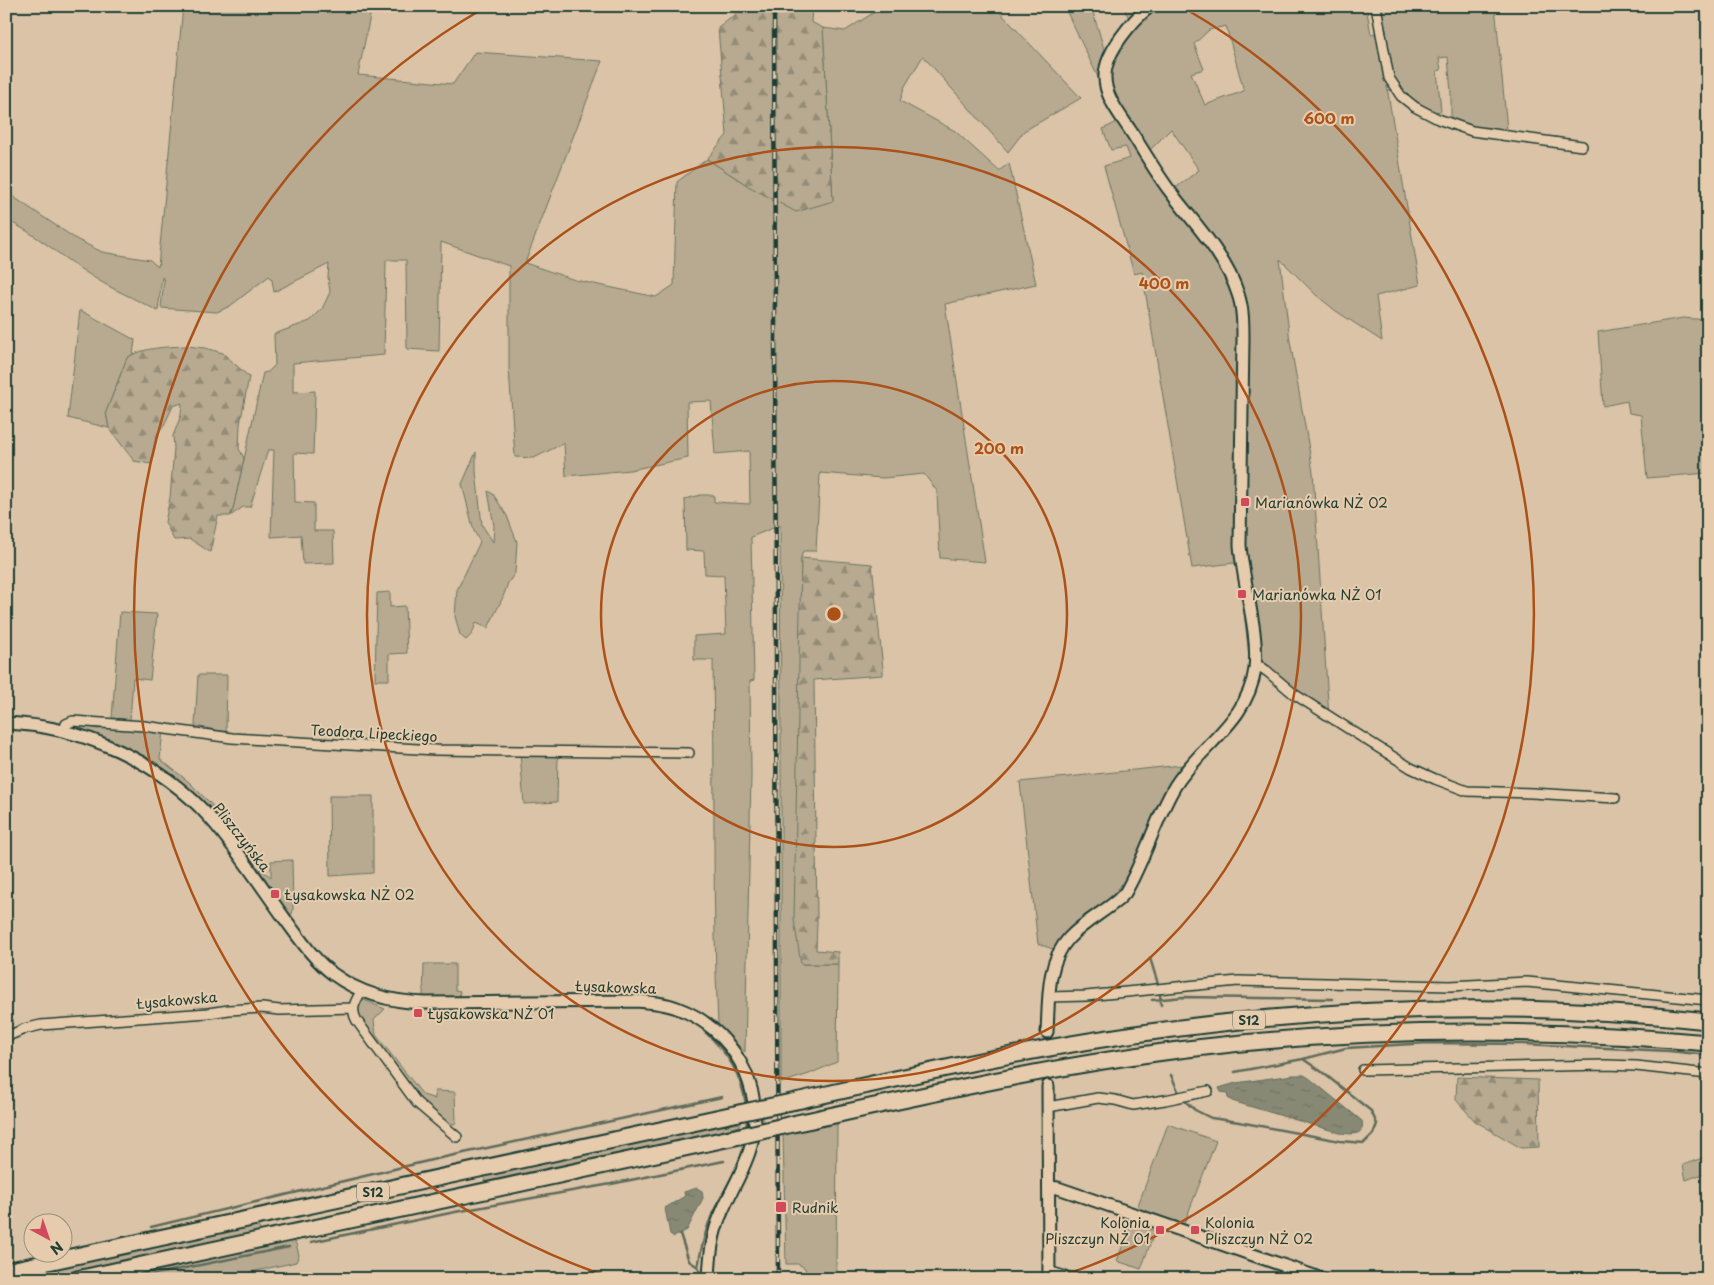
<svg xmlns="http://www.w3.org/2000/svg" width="1714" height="1285" font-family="'Playpen Sans',sans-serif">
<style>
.green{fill:#b7aa91;stroke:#6b7462;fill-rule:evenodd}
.forest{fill:url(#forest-firs);stroke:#6b7462}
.water{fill:url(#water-ripples);stroke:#5e6b5a}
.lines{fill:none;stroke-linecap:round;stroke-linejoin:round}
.stream{stroke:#5e6b5a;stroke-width:2.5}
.secondary-tunnel{stroke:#b5a88f;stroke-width:11;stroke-dasharray:11 5.5;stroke-linecap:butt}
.street-casing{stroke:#1f3d34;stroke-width:12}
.secondary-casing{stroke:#1f3d34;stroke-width:15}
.highway-casing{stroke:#1f3d34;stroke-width:19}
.street{stroke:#e6ccad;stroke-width:9}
.secondary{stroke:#e6ccad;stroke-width:11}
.highway{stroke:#e6ccad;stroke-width:15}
.rail-casing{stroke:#1f3d34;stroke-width:4.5}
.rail{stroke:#e6ccad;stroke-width:2.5;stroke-dasharray:8;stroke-linecap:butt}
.highway-bridge-casing{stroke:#1f3d34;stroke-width:19;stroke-linecap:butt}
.highway-bridge{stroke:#e6ccad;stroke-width:15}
.ring{fill:none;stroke:#ac5118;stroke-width:2.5}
.poi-dot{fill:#d1495b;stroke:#e6ccad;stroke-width:2}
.labels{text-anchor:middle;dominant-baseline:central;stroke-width:4;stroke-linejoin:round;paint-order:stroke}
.shield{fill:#e6ccad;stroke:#5b6858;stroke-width:1}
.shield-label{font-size:12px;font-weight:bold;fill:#1f3d34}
.poi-label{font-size:14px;fill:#1f3d34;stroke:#e6ccad;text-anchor:start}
.street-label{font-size:14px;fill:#1f3d34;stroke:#e6ccad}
.centre{fill:#ac5118;stroke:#e6ccad;stroke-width:2.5}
.ring-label{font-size:15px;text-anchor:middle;font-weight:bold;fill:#ac5118;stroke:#e6ccad;stroke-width:4;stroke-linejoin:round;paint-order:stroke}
</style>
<defs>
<pattern id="forest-firs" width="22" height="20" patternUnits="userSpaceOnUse" patternTransform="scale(1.25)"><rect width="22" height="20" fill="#b7aa91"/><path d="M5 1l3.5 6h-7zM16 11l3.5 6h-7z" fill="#948c77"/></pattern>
<pattern id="water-ripples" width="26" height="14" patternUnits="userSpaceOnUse" patternTransform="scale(1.25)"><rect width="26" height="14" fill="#888974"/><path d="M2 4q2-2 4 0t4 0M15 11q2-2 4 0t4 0" fill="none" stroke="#6f7160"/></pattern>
</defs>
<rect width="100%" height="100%" fill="#dac3a6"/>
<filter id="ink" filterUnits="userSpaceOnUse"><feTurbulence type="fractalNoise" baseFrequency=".02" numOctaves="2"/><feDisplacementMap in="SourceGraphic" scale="10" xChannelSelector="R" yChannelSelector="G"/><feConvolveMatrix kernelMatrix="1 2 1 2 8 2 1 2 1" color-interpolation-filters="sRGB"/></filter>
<g filter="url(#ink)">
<path class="green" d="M183 6H372L358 75 453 84 475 52 602 61 525 263 575 280 656 297 674 285 677 182 707 159 750 187 833 201 823 28 845 31 884 6H994L1081 98 1024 131 1008 152 923 56 905 86 900 101 955 131 999 171 1009 163 1036 284 945 304 985 562 940 558 937 491 924 474 883 478 820 473 816 551H803L801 558V964H838L837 1062 809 1074 781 1083V743L780 525 751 537 754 680 750 681 751 775 745 1052 718 1024C712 903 715 782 713 660H694V636L726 634 724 575 705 574 704 551 686 550 685 499 701 495H714V502L750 504 749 451 715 454 711 401 687 402 688 458 630 470 566 476 564 443 534 458 515 457 509 369V266L441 242 439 351 407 349 406 260H386L384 355 293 363V392L315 391 313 454 294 453 295 502 314 503V531H333L334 563 303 564 301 535 271 537 274 450H268L250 507H243L230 516 233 509 263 373 268 372 275 365 274 334 310 321 322 309 330 292 328 277 329 264 274 292 272 280 269 276 230 306 217 312 161 308 164 280 162 277 158 311C136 299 111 289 90 275 62 258 36 233 6 220V192L76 239 102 252 150 260 158 267Z
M1064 6H1091L1105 52 1129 18 1125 11V6H1366L1371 34 1378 33 1420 285 1376 296 1382 341 1336 311 1316 295 1280 259 1290 341 1313 472 1329 718 1294 696 1250 665 1239 567 1234 563 1192 568 1142 272 1134 274 1104 166 1130 158 1126 147 1111 150 1103 129 1119 121ZM1226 26 1244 91 1205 105 1191 73 1204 69 1194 44 1209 30ZM1171 129 1199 170 1169 193 1158 176 1164 171 1150 150Z
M1382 6H1495L1507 129C1487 133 1469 127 1451 120V93L1448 57 1439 58 1441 70 1437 71 1441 111C1440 111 1434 112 1433 112 1424 111 1403 96 1398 88 1390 73 1382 24 1382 6Z
M80 310 135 340 133 354 127 358 106 412 109 428 68 418Z
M1683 318 1708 320V381L1705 382 1708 402V473L1647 478 1641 415 1629 413 1627 401 1603 406 1598 332Z
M476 452V472L482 525 493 542 494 526 488 491 493 494 507 516 517 542 515 573 508 583 503 597 488 628 476 623 472 634 466 640 460 635 455 616 457 590 480 542 474 531 462 484Z
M390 592V607L405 606 407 653 389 654V680H375L377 593Z
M120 612 157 614 150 680 133 678 130 720 112 718Z
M198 675H227L226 732 195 726Z
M72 725H86L97 729 121 727 163 730 160 759 189 782 213 806 210 810 189 792 70 728Z
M520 753 558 756 557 802 524 804Z
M1182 765C1165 789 1155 815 1143 841 1137 855 1131 870 1123 883 1104 909 1073 923 1053 949L1038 944 1020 782Z
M329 796H373V873L330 876Z
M292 860 293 910 292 914 288 915 255 871 257 867 271 877V861Z
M424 964H455V990L460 991 459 997 423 998Z
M364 1000 385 1009 374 1020 376 1035 423 1095 435 1099V1091L455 1092 456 1123 449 1125 420 1101 356 1015 357 1004Z
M740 1123V1126L723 1130 710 1136 486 1185 483 1173 707 1125 723 1126Z
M837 1123 836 1279H807L805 1268 798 1264H786L783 1135Z
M1168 1124 1216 1141 1184 1224 1137 1208Z
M1708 1156V1172L1686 1180 1683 1165Z
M257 1222 261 1234 53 1279H6V1275Z
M1131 1222 1155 1231 1141 1269 1117 1261Z
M293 1240 296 1244 299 1255 296 1262 220 1279H116Z"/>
<path class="forest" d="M736 6H812L811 22 823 28 833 201 796 212 750 187 707 159 727 135 718 28 736 14Z
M186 346 205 348 223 353 249 377 240 424 239 449 244 458 233 509 230 516H218L210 552 190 539 174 540 165 522 170 498 174 448 173 436 181 415 182 403 173 406 164 425 157 434 151 464 134 461 109 428 106 412 127 358C143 347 167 347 186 346Z
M801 558 872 564 883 669V675L814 680 817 922 816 950 838 952V964H801L794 920Z
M1457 1077 1538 1080 1539 1147 1521 1148 1475 1121 1456 1100Z"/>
<path class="water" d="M1293 1075H1304L1309 1078 1362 1121C1365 1137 1351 1134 1340 1133L1232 1101 1228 1098 1227 1093 1221 1092 1219 1088 1236 1083Z
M697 1188 702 1191 703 1198 687 1230 674 1237 670 1234 665 1208 685 1196 684 1192Z"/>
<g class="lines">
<path class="stream" d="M1150 958 1158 984
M1160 994 1161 1005
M1152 1000 1183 997 1333 999
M704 1031C727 1051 742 1075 746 1105
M1235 1072 1303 1059 1346 1048 1428 1043 1523 1044 1669 1051 1708 1055
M1171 1075 1179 1093
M1185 1101 1195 1110 1211 1118 1239 1122 1340 1141 1364 1143 1373 1134 1377 1124 1371 1111 1322 1072 1303 1059
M746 1130 747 1118
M151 1227 436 1159 722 1097
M680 1234 689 1261 698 1267 700 1273
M311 1242 455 1212 611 1184 724 1161
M698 1267C701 1249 705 1231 712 1215 722 1193 743 1163 745 1140
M136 1278 289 1247"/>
<path class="secondary-tunnel" d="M1047 1032 1048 1086"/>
<g class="street-casing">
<path id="street" d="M1376 6 1389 78 1401 96 1415 107 1438 119 1472 131 1582 146
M1255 666 1261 667 1268 672 1294 694 1349 729 1411 768 1435 779 1467 791 1532 793 1615 798
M64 731 66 724 73 721 144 726 232 738 435 750 689 753
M362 990C355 1002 350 1009 357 1021L417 1103 457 1137
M1049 997 1086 996 1238 981 1450 986 1527 982 1708 1000
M6 1037 24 1029 41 1025 208 1013 229 1010 262 1008 279 1010 353 1008
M1363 1070 1606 1065 1636 1066 1708 1074
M1048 1107 1098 1098 1115 1100 1133 1105 1165 1100 1208 1091
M1048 1271 1075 1279"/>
</g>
<g class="secondary-casing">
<path id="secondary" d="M6 723C82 726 160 761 211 819 238 850 261 886 285 919 300 939 313 959 333 974 360 994 392 1002 425 1003L636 1001C650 1002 664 1003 677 1008 732 1028 767 1088 751 1146 745 1169 731 1190 722 1212 712 1233 710 1255 709 1279
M1047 1032C1049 1000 1046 963 1069 938 1083 923 1102 913 1118 900L1125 893C1145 859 1155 820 1175 786 1201 745 1248 721 1255 669 1259 631 1243 584 1240 545L1243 339C1243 324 1243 308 1238 294 1226 256 1193 222 1169 190 1155 171 1143 150 1130 130 1119 113 1104 96 1105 75 1106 51 1132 21 1150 6
M1048 1086 1049 1279
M1049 1187 1058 1188 1323 1279"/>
</g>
<g class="highway-casing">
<path id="highway" d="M796 1101C913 1075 1031 1048 1150 1032 1334 1006 1522 1001 1708 1021
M797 1123C926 1095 1055 1065 1187 1049 1360 1028 1534 1027 1708 1043
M6 1271 739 1113
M77 1279 740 1136"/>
</g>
<use href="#street" class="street"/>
<use href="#secondary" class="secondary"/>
<use href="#highway" class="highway"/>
<g class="rail-casing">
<path id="rail" d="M774 6 778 1279"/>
</g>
<use href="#rail" class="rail"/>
<g class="highway-bridge-casing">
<path id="highway-bridge" d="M739 1113 796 1101
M740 1136 797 1123"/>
</g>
<use href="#highway-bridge" class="highway-bridge"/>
</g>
</g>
<g class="ring">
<circle cx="834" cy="614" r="233"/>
<circle cx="834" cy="614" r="467"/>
<path d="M612 1278A700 700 0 0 1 484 8M1184 8A700 700 0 0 1 1056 1278"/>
</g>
<g class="poi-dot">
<rect x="1240" y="497" width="10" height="10" rx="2.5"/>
<rect x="1237" y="589" width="10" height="10" rx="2.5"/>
<rect x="270" y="889" width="10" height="10" rx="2.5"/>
<rect x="413" y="1008" width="10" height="10" rx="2.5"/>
<rect x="775" y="1201" width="12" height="12" rx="2.5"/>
<rect x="1155" y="1225" width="10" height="10" rx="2.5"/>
<rect x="1190" y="1225" width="10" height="10" rx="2.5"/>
</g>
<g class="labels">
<g class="shield">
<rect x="1233" y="1010.5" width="32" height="19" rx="4"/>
<rect x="357" y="1182.5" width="32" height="19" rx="4"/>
</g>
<g class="shield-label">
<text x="1249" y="1020">S12</text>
<text x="373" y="1192">S12</text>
</g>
<g class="poi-label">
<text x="1255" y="502">Marianówka NŻ 02</text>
<text x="1252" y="594">Marianówka NŻ 01</text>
<text x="285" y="894">Łysakowska NŻ 02</text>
<text x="428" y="1013">Łysakowska NŻ 01</text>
<text x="792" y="1207">Rudnik</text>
<text x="1150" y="1222" text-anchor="end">Kolonia<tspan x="1150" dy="16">Pliszczyn NŻ 01</tspan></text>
<text x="1205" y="1222">Kolonia<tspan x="1205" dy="16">Pliszczyn NŻ 02</tspan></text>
</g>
<g class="street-label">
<text transform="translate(374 733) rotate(3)">Teodora Lipeckiego</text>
<text transform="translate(242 837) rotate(52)">Pliszczyńska</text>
<text transform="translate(616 987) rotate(2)">Łysakowska</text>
<text transform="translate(177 1000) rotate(-5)">Łysakowska</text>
</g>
</g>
<circle cx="834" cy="614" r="8" class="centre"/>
<g class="ring-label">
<text x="1329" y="124">600 m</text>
<text x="1164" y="289">400 m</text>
<text x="999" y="454">200 m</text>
</g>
<rect width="1714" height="1285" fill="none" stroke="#e6ccad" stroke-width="25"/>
<rect x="12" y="12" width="1689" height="1260" fill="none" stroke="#1f3d34" stroke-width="2" filter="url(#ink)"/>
<g transform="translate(48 1238) rotate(140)"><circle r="24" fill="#e6ccad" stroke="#96937d"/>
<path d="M0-4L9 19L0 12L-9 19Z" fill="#d1495b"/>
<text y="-8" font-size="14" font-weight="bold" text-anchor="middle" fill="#1f3d34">N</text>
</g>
</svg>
